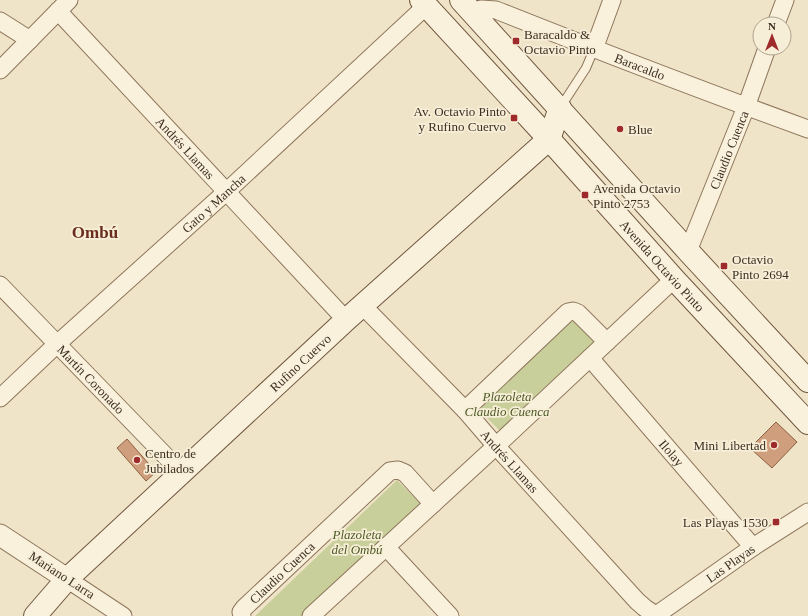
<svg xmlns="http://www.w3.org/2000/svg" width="808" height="616" font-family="'Times New Roman',serif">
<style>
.green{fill:#c9cf9b}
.building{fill:#cf9f7d;stroke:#8d5f41}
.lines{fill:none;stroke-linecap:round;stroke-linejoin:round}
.service-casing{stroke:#8d765c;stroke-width:10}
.minor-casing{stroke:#8d765c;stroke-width:19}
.tertiary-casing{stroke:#8d765c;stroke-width:23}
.secondary-casing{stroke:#6f573f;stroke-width:24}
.service{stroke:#faf1dc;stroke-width:8}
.minor{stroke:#faf1dc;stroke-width:17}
.tertiary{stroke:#faf1dc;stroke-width:21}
.secondary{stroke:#faf1dc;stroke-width:22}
.poi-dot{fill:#9e2a2b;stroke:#f7eed8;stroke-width:1.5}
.labels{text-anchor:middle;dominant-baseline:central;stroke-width:3.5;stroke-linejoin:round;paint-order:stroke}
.poi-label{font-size:13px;fill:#3d2e20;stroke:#f7eed8;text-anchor:start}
.street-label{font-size:13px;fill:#3d2e20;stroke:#f7eed8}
.park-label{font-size:13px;font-style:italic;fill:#4d5a26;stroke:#f7eed8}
.district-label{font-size:17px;font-weight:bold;fill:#6b2e1e;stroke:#f7eed8}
</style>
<rect width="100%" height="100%" fill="#f0e4c8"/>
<path class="green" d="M571 319 596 344 502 433 477 408Z
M397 480 421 504 303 616H255Z"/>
<path class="building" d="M776 422 797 442 772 468 750 448Z
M127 439 156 472 146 481 117 448Z"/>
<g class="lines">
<g class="service-casing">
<path id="service" d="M560 108 586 68 594 49"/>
</g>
<g class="minor-casing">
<g id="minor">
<path id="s1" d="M58 11 346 320"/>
<path id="s2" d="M472 12 481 9 496 10C599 51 703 91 808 129"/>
<path d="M0 21 30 40"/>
<path d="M776 24 785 0"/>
<path d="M594 49 612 0"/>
<path d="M0 70 69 0"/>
<path id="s3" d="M688 251 746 107 767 48"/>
<path id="s4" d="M0 285 182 473"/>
<path id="s5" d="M362 305 465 410 496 446 637 601 645 608 657 616"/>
<path id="s6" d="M590 358 753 547"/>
<path id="s7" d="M0 398 57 344 226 192 426 6"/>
<path d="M465 410 568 312 573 311 578 313 607 342"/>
<path d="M386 547 450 616"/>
<path d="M67 579 123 616"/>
<path id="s8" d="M242 616 241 612 244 608 390 471 398 470 405 473 433 504"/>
<path d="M311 616 496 446 674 279"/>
<path id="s9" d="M655 616 753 547 808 512"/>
</g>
</g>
<g class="tertiary-casing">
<path id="tertiary" d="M0 535 67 579"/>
</g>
<g class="secondary-casing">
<g id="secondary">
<path id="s10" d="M421 0 549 139 674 279 808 423"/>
<path d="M461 0 688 251 808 381"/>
<path id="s11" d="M35 616 67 579 346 320 549 139 560 108"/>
</g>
</g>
<use href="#service" class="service"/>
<use href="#minor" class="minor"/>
<use href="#tertiary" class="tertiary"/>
<use href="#secondary" class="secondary"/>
</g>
<g class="poi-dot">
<rect x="512" y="37" width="8" height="8" rx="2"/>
<rect x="510" y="114" width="8" height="8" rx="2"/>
<circle cx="620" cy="129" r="4"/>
<rect x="581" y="191" width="8" height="8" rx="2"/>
<rect x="720" y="262" width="8" height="8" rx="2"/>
<circle cx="774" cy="445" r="4"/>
<circle cx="137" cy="460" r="4"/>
<rect x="772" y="518" width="8" height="8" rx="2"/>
</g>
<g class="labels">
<g class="poi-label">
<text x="524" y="34">Baracaldo &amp;<tspan x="524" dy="15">Octavio Pinto</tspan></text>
<text x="506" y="111" text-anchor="end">Av. Octavio Pinto<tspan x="506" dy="15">y Rufino Cuervo</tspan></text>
<text x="628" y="129">Blue</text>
<text x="593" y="188">Avenida Octavio<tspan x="593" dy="15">Pinto 2753</tspan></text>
<text x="732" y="259">Octavio<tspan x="732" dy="15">Pinto 2694</tspan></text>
<text x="766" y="445" text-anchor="end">Mini Libertad</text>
<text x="145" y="453">Centro de<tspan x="145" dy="15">Jubilados</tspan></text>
<text x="768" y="522" text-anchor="end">Las Playas 1530</text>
</g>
<g class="street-label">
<text stroke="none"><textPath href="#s2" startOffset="179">Baracaldo</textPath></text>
<text stroke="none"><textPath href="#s1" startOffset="187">Andrés Llamas</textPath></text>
<text stroke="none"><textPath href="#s3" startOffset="109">Claudio Cuenca</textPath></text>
<text stroke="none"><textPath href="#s7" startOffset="289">Gato y Mancha</textPath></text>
<text stroke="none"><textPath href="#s10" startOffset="359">Avenida Octavio Pinto</textPath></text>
<text stroke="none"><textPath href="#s11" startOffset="367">Rufino Cuervo</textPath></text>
<text stroke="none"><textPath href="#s4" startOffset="131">Martín Coronado</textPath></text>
<text stroke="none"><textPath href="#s6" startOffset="125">Ilolay</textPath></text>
<text stroke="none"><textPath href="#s5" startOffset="215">Andrés Llamas</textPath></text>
<text stroke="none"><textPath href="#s9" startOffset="92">Las Playas</textPath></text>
<text stroke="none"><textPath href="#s8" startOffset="61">Claudio Cuenca</textPath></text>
<text transform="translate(62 575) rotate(33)">Mariano Larra</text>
</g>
<g class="park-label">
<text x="507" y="396">Plazoleta<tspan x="507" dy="15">Claudio Cuenca</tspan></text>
<text x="357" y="534">Plazoleta<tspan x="357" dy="15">del Ombú</tspan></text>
</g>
<g class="district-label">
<text x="95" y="232">Ombú</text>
</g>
</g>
<g transform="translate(772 36)"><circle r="19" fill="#f7eed8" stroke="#ada18e"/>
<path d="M0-3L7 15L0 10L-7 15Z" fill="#9e2a2b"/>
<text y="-6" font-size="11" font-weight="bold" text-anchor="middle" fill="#3d2e20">N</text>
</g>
</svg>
